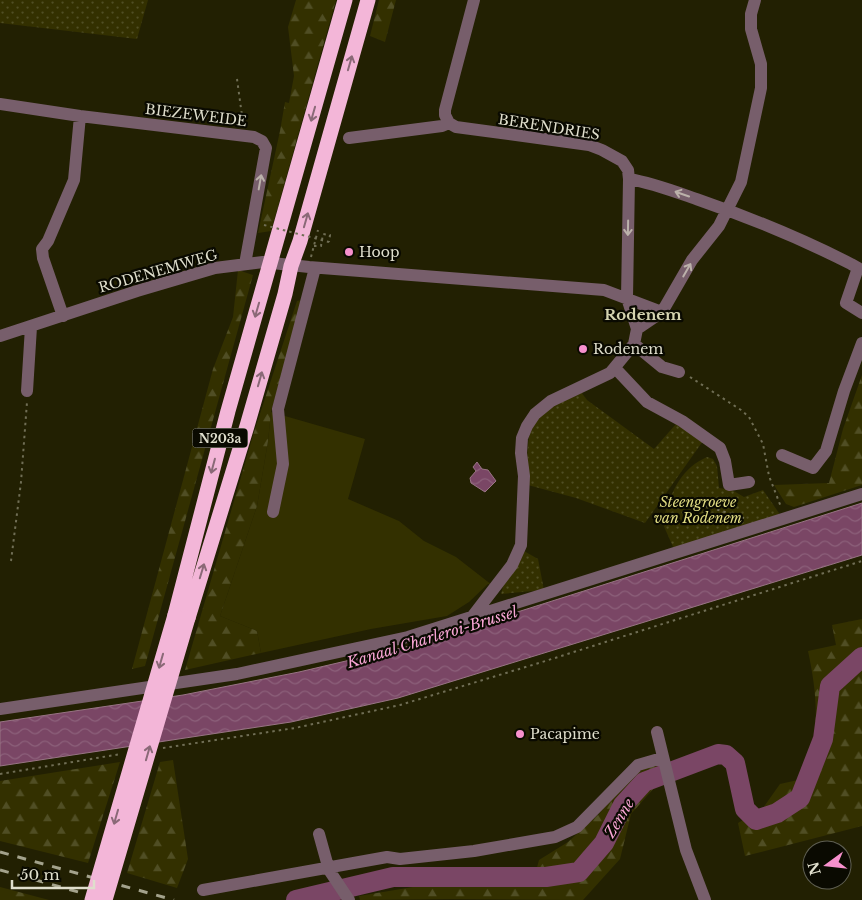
<svg xmlns="http://www.w3.org/2000/svg" width="862" height="900" font-family="'Libre Baskerville',serif">
<style>
.green{fill:#333000}
.forest{fill:url(#forest-firs)}
.park{fill:url(#park-dots)}
.water{fill:url(#water-waves);stroke:#987484}
.lines{fill:none;stroke-linecap:round;stroke-linejoin:round}
.river{stroke:#7a4665;stroke-width:20}
.path{stroke:#706e55;stroke-width:2;stroke-dasharray:2.5 4;stroke-linecap:butt}
.minor{stroke:#775e6b;stroke-width:12}
.highway{stroke:#f3b6d8;stroke-width:15}
.rail{stroke:#a3a28c;stroke-width:3;stroke-dasharray:9 9;stroke-linecap:butt}
.path-bridge{stroke:#706e55;stroke-width:2;stroke-dasharray:2.5 4;stroke-linecap:butt}
.highway-bridge{stroke:#f3b6d8;stroke-width:15}
.oneway{stroke:#8a6977}
.oneway2{stroke:#bbb1aa}
.poi-dot{fill:#f790cd;stroke:#0a0a01;stroke-width:2}
.labels{text-anchor:middle;dominant-baseline:central;stroke-width:4.5;stroke-linejoin:round;paint-order:stroke}
.shield{fill:#0a0a01;stroke:#9f9e8f;stroke-width:1}
.shield-label{font-size:12px;font-weight:bold;fill:#dfdecc}
.street-label{font-size:14px;fill:#dfdecc;stroke:#0a0a01}
.poi-label{font-size:14px;fill:#dfdecc;stroke:#0a0a01;text-anchor:start}
.park-label{font-size:14px;font-style:italic;fill:#e1dc82;stroke:#0a0a01}
.neighbourhood-label{font-size:15px;font-weight:bold;fill:#d5d4b0;stroke:#0a0a01}
.water-label{font-size:15px;font-style:italic;fill:#f8a5d4;stroke:#0a0a01}
</style>
<defs>
<pattern id="forest-firs" width="22" height="20" patternUnits="userSpaceOnUse" patternTransform="scale(1.25)"><rect width="22" height="20" fill="#333000"/><path d="M5 1l3.5 6h-7zM16 11l3.5 6h-7z" fill="#504e24"/></pattern>
<pattern id="park-dots" width="8" height="8" patternUnits="userSpaceOnUse" patternTransform="scale(1.25)"><rect width="8" height="8" fill="#333000"/><path d="M2 2h.1M6 6h.1" fill="none" stroke="#504e24" stroke-width="1.8" stroke-linecap="round"/></pattern>
<pattern id="water-waves" width="16" height="10" patternUnits="userSpaceOnUse" patternTransform="scale(1.25)"><rect width="16" height="10" fill="#7a4665"/><path d="M0 5q4-4 8 0t8 0" fill="none" stroke="#8c607a"/></pattern>
</defs>
<rect width="100%" height="100%" fill="#222002"/>
<path class="green" d="M271 412 365 439 348 499 399 521 424 541 456 557 492 585 488 584 469 602 447 616 371 629 261 653 257 631 220 616 257 506 268 441Z"/>
<path class="forest" d="M296 0H336L271 231 258 233 280 131 285 102 289 103 294 76 288 27Z
M379 0H396L385 42 370 36Z
M238 270 253 275 145 666 132 669 213 369 233 317Z
M302 300 271 412 268 441 257 506 220 616 257 631 261 653 185 670 254 432 297 301Z
M862 375V485L794 507 786 504 774 485 829 483 843 429Z
M862 619V826L745 856 738 823 763 808 780 784 798 780C823 742 817 693 808 651L836 645 832 625Z
M173 760 188 859 177 888 127 873 160 762Z
M655 761 662 779 631 814 620 859 583 900 451 899 360 900 359 896 455 880 535 875 539 860 568 842 599 814 627 780Z
M120 762 88 863 0 841V781Z
M0 887 49 900H0Z"/>
<path class="park" d="M0 0H148L137 39 0 23Z
M581 392 587 400 654 449 676 424 703 441 645 523 576 498 528 485C528 466 524 429 539 415 550 406 569 398 581 392Z
M707 457 713 459 717 466 719 488 732 490 744 497 763 490 781 516 674 549 662 522C671 495 678 470 707 457Z
M524 551 538 559 544 590 501 594 504 583Z"/>
<path class="water" d="M477 462 482 469 488 470 496 481 485 492 471 483 470 478 476 471 473 467Z
M862 503V555L398 698 291 722 0 766V722L183 695 299 672 410 646Z"/>
<g class="lines">
<path class="river" d="M296 900 393 877H546L579 872 604 843 623 805 644 782 718 754 726 755 735 763 745 809 756 820 777 813 800 798 823 739 830 686 862 657"/>
<path class="path" d="M237 79 243 123
M314 246H321L323 234 330 235 329 242
M311 257 318 230
M690 377 741 410 749 417 763 444 769 476 781 507
M686 506 696 503 744 518
M11 561 21 482 27 402
M163 748 295 728 400 705 539 663 862 561
M0 774 121 754"/>
<path class="minor" d="M0 104 80 116 254 137 262 141 266 148 245 264
M449 123 445 115V110L474 0
M349 138 442 126 449 123 456 127 589 145 602 150 622 161 628 170 629 179 627 298 637 329
M629 179C653 183 676 192 699 200 751 218 802 239 851 264L858 268 846 303 862 313
M63 316 43 258 42 249 48 241 74 180 80 116
M637 329 662 312 692 260 719 226 741 182 761 88V64L751 29V14L755 0
M0 336 137 291 215 268 263 262 309 267 604 290 662 312
M634 344 662 367 679 372
M615 368 647 402 682 421 720 448 725 461 729 485 749 482
M27 391 31 327
M782 455 813 468 826 451 844 391 862 343
M273 512 283 464 278 409 315 268
M472 617 512 565 521 545 524 476 521 453 522 438 527 426 535 414 551 401 610 373 634 344 637 329
M0 709 237 674 408 637 862 494
M657 732 686 850 705 900
M319 834 329 870 349 900
M203 890 387 857 400 859 474 851 555 837 577 827 638 765 662 758"/>
<path class="highway" d="M175 615 228 411 345 0
M188 618 247 426 285 294 291 266 300 241 368 0"/>
<path class="rail" d="M0 852 174 900
M0 870 107 900"/>
<path class="path-bridge" d="M264 225 329 242"/>
<path class="highway-bridge" d="M92 900 175 615
M105 900 188 618"/>
</g>
<defs><path id="oneway-shaft" d="M-6 0H5M1.5-3L5.5 0L1.5 3" fill="none" stroke-width="1.6" stroke-linecap="round" stroke-linejoin="round" transform="scale(1.25)"/></defs>
<g class="oneway">
<use href="#oneway-shaft" transform="translate(350 63) rotate(-74)"/>
<use href="#oneway-shaft" transform="translate(313 114) rotate(106)"/>
<use href="#oneway-shaft" transform="translate(306 220) rotate(-74)"/>
<use href="#oneway-shaft" transform="translate(257 310) rotate(106)"/>
<use href="#oneway-shaft" transform="translate(260 379) rotate(-74)"/>
<use href="#oneway-shaft" transform="translate(213 466) rotate(105)"/>
<use href="#oneway-shaft" transform="translate(202 571) rotate(-73)"/>
<use href="#oneway-shaft" transform="translate(161 661) rotate(106)"/>
<use href="#oneway-shaft" transform="translate(148 753) rotate(-74)"/>
<use href="#oneway-shaft" transform="translate(116 817) rotate(106)"/>
</g>
<g class="oneway2">
<use href="#oneway-shaft" transform="translate(260 182) rotate(-80)"/>
<use href="#oneway-shaft" transform="translate(682 194) rotate(-161)"/>
<use href="#oneway-shaft" transform="translate(628 228) rotate(91)"/>
<use href="#oneway-shaft" transform="translate(687 270) rotate(-60)"/>
</g>
<g class="poi-dot">
<circle cx="349" cy="252" r="5"/>
<circle cx="583" cy="349" r="5"/>
<circle cx="520" cy="734" r="5"/>
</g>
<g class="labels">
<rect class="shield" x="192.5" y="428.5" width="55" height="19" rx="4"/>
<g class="shield-label">
<text x="220" y="438">N203a</text>
</g>
<g class="street-label">
<text transform="translate(196 115) rotate(7)">BIEZEWEIDE</text>
<text transform="translate(549 127) rotate(9)">BERENDRIES</text>
<text transform="translate(158 271) rotate(-16)">RODENEMWEG</text>
</g>
<g class="poi-label">
<text x="359" y="252">Hoop</text>
<text x="593" y="349">Rodenem</text>
<text x="530" y="734">Pacapime</text>
</g>
<g class="park-label">
<text x="698" y="502">Steengroeve<tspan x="698" dy="16">van Rodenem</tspan></text>
</g>
<g class="neighbourhood-label">
<text x="643" y="314">Rodenem</text>
</g>
<g class="water-label">
<text transform="translate(432 637) rotate(-17)">Kanaal Charleroi-Brussel</text>
<text transform="translate(619 818) rotate(-59)">Zenne</text>
</g>
</g>
<g transform="translate(827 865) rotate(255)"><circle r="24" fill="#0a0a01" stroke="#5f5f52"/>
<path d="M0-4L9 19L0 12L-9 19Z" fill="#f790cd"/>
<text y="-8" font-size="14" font-weight="bold" text-anchor="middle" fill="#dfdecc">N</text>
</g>
<path d="M12 880v8h82v-8" fill="none" stroke="#dfdecc" stroke-width="2.5"/>
<text x="20" y="880" font-size="15" fill="#dfdecc" stroke="#0a0a01" stroke-width="4" paint-order="stroke">50 m</text>
</svg>
